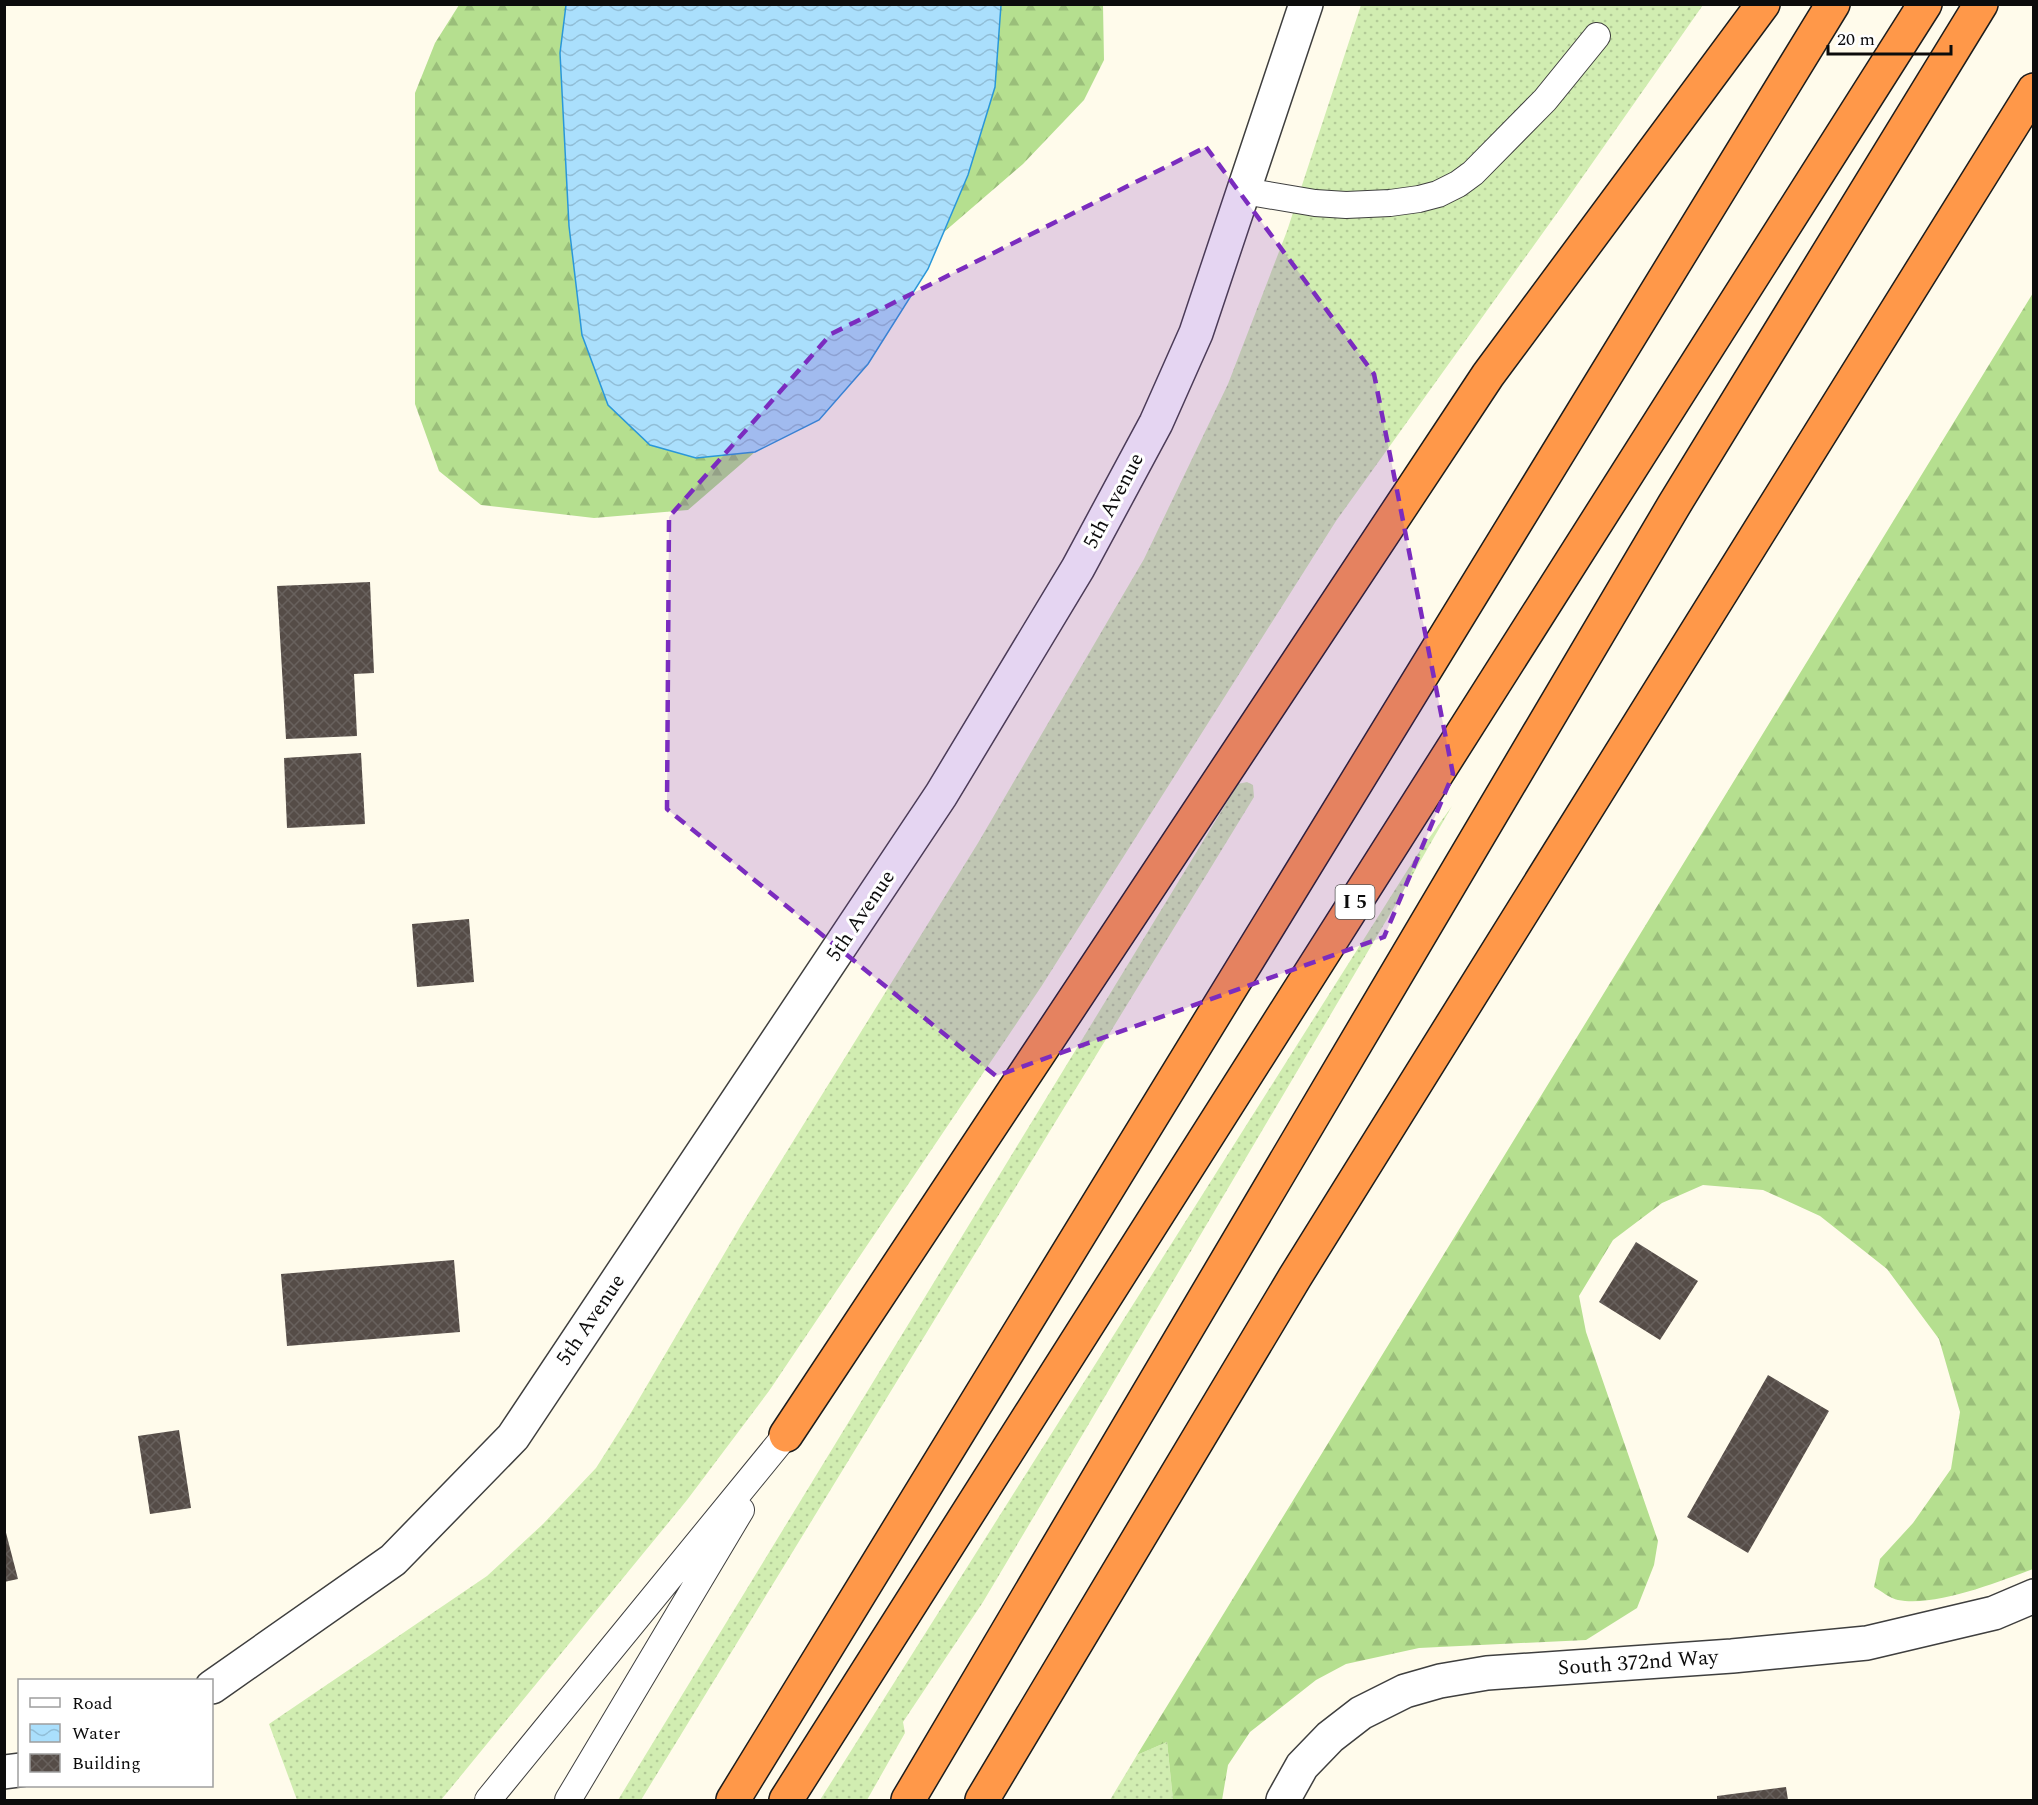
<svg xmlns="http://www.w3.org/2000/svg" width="2038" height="1805" font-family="Spectral,serif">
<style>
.grass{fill:url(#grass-dots)}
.forest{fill:url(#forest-firs)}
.water{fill:url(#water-waves);stroke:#2a97d9;stroke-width:1.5}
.building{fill:url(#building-cross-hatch)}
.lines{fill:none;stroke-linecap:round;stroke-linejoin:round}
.service-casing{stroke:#3f3f3f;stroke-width:28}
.tertiary-casing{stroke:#3f3f3f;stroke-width:36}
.motorway-casing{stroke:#1d1d1d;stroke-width:36}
.service{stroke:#fff;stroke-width:26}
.tertiary{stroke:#fff;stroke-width:33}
.motorway{stroke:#ff9849;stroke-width:33}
.marked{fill:#7b2cbf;fill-opacity:0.2;stroke:#7b2cbf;stroke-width:4.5;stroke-dasharray:12 8;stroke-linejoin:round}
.labels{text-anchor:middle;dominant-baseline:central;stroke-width:6;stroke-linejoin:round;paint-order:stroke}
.shield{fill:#fff;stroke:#555;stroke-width:1.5}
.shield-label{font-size:20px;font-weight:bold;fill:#0c0c0c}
.street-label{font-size:21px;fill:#0c0c0c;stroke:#fff}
</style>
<defs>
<pattern id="grass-dots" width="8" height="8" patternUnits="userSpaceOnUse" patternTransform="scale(1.5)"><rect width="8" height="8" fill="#d1edb1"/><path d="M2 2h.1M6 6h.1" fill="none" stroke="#b2ca97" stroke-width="1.8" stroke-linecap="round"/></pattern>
<pattern id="forest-firs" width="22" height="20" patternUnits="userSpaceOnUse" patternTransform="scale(1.5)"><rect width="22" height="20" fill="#b5df8f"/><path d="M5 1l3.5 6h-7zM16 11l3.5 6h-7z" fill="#9abe7a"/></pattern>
<pattern id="water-waves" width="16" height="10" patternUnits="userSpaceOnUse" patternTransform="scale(1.5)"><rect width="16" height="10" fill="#aadffc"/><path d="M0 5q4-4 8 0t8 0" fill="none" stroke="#91bed7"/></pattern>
<pattern id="building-cross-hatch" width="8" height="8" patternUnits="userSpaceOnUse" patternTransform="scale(1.5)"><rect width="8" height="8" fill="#554c47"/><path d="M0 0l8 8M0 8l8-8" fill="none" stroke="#68615d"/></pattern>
</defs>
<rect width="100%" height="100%" fill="#fffbeb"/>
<path class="grass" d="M1361 5H1703L1565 202 1336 521 1041 987 769 1391 687 1500 441 1800H297L269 1724 487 1576 543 1524 596 1468 629 1416 740 1227 978 843 1144 559 1228 384 1287 231Z
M1247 782 1253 785 1254 797 641 1800H618L1238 784Z
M1452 806 1393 909 1074 1449 983 1602 903 1722 905 1733 867 1800H820L1417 855Z
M1167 1742 1173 1800H1110L1137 1755Z"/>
<path class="forest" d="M459 5H566L560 53 569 226 582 335 608 405 650 445 696 458 755 452 688 510 594 518 481 505 439 471 415 404V93L435 43Z
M1001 5H1103L1104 60 1084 100 1023 164 944 232 968 175 995 87Z
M2033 293V1569C1998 1582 1936 1607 1898 1600 1891 1599 1881 1591 1874 1587L1880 1559 1913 1523 1951 1469 1960 1412 1939 1339 1887 1269 1820 1216 1763 1190 1703 1185 1662 1203 1613 1240 1579 1296 1586 1332 1658 1541 1654 1565 1637 1608 1586 1640 1419 1648 1346 1664 1316 1680 1250 1732 1228 1765 1222 1800H1173L1167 1742 1137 1755Z"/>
<path class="water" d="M566 5H1001L995 87 968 175 928 269 868 364 819 420 755 452 696 458 650 445 608 405 582 335 569 226 560 53Z"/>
<path class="building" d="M370 582 374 673 354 674 357 736 286 739 277 586Z
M361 753 365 824 287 828 284 758Z
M469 919 474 982 417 987 412 924Z
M1636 1242 1698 1281 1660 1340 1599 1302Z
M454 1260 460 1332 287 1346 281 1274Z
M1768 1375 1829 1411 1748 1553 1687 1517Z
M179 1430 191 1508 150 1514 138 1436Z
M4 1525 18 1579 4 1582Z
M1786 1787 1788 1800H1717V1796Z"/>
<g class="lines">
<g class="service-casing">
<path id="service" d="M1244 191 1315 203 1346 205 1390 203 1419 199 1438 194 1458 184 1473 173 1545 100 1597 36
M488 1800 786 1435
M568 1800 741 1510"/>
</g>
<g class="tertiary-casing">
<path id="tertiary" d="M212 1687 393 1560 513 1437 941 795 1078 568 1156 423 1196 333 1306 4
M4 1772 20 1770
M1283 1800 1302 1766 1330 1737 1361 1713 1405 1691 1440 1681 1487 1673 1732 1656 1867 1643 1994 1613 2034 1596"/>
</g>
<g class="motorway-casing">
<path id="motorway" d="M786 1435 1488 375 1763 4
M733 1800 1833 4
M786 1800 1925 4
M908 1800 1674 505 1981 4
M982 1800 1295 1277 2034 90"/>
</g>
<use href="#service" class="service"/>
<use href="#tertiary" class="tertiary"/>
<use href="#motorway" class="motorway"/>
</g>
<path class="marked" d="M1206 147 1374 374 1453 774 1384 937 996 1076 667 809 669 517 831 334Z"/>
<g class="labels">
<rect class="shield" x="1335.5" y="885" width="39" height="34" rx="4.5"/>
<g class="shield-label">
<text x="1355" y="902">I 5</text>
</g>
<g class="street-label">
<text transform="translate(1114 501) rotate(-62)">5th Avenue</text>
<text transform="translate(861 916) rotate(-56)">5th Avenue</text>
<text transform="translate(591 1320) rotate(-56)">5th Avenue</text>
<text transform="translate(1638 1663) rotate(-4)">South 372nd Way</text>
</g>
</g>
<rect width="2038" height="1805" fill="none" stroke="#0c0c0c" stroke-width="12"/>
<rect x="18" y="1679" width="195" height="108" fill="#ffffff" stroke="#9e9e9e" stroke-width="1.5"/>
<rect x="30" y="1698" width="30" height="9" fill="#ffffff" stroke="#9e9e9e" stroke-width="1.5"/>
<text x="72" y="1709" font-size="18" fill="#0c0c0c">Road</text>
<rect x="30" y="1724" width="30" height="18" fill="url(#water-waves)" stroke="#9e9e9e" stroke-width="1.5"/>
<text x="72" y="1739" font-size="18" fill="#0c0c0c">Water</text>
<rect x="30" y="1754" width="30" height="18" fill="url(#building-cross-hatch)" stroke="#9e9e9e" stroke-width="1.5"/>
<text x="72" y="1769" font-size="18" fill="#0c0c0c">Building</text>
<path d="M1828 45v9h123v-9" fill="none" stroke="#0c0c0c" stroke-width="3"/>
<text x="1837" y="45" font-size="18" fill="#0c0c0c" stroke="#ffffff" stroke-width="4.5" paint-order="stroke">20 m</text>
</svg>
